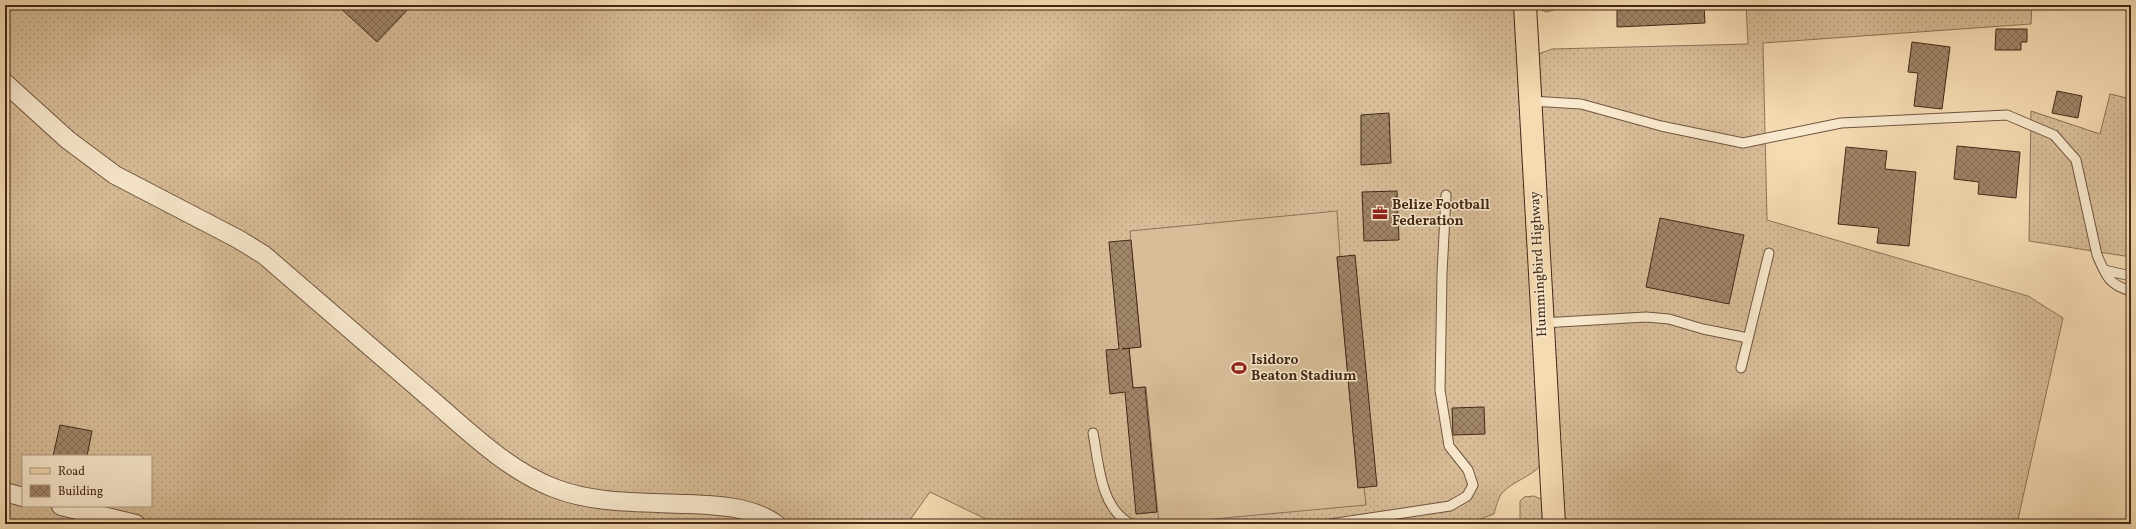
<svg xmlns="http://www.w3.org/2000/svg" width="2136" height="529" font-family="Vollkorn,serif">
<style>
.grass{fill:url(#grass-dots);stroke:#8d7258;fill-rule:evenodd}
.garden{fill:#d7bd98;stroke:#8d7258}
.building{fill:url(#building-cross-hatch);stroke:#432817}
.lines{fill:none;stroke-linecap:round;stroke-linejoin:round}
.service-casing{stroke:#70553e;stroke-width:11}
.minor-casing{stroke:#70553e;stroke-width:20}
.primary-casing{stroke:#432817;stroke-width:24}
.service{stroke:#f8e8cd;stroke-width:9}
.minor{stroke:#f8e8cd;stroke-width:18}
.primary{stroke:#f5dbb2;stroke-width:22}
.labels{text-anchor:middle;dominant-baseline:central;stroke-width:3;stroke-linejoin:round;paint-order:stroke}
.poi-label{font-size:14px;font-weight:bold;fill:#432817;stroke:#f8e8cd;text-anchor:start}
.street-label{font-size:14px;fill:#432817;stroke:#f8e8cd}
</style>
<defs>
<pattern id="grass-dots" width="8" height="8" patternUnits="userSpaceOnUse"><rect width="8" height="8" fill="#d7bd98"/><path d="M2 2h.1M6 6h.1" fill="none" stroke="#baa282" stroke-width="1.8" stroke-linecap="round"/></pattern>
<pattern id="building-cross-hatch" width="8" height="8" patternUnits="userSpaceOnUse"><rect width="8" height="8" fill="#a08568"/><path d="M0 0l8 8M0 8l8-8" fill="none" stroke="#846d55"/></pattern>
</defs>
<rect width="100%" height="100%" fill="#f5dbb2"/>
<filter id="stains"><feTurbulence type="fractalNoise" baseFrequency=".005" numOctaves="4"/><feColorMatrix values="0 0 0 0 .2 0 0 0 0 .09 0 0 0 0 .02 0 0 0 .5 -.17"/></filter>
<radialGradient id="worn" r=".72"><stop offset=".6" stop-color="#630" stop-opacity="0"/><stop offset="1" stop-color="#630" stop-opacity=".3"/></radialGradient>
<path class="grass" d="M5 5H1514L1541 465C1531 477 1513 481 1502 493 1498 498 1496 507 1494 514L1467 524H996L930 492 907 524H18L5 521ZM23 456H151V506H23Z
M1535 5H1559L1554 10 1546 12 1535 7Z
M1746 5H2032L2031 24 1763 43 1767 220 2028 296 2063 318 2017 524H1563L1538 54 1552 49 1748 44Z
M2110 94 2131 99V257L2029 241 2031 111 2100 134Z
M1534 496 1543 500 1544 524H1520V501L1524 497Z"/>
<path class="garden" d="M1337 211 1340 256 1337 257 1358 487H1364L1366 505 1159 524 1146 387 1133 388 1129 348 1141 347 1130 231Z"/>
<path class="building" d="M337 5H412L377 42Z
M1617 5H1704L1705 23 1617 27Z
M1996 29H2027V42H2021V50H1995Z
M1912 42 1950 47 1942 109 1914 106 1918 73 1908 72Z
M2057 91 2082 96 2078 118 2052 113Z
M1389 113 1391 163 1361 165V115Z
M1957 146 2020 152 2016 198 1978 194 1979 182 1954 179Z
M1846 147 1887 151 1885 169 1916 172 1909 246 1877 243 1879 228 1838 224Z
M1397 191 1399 240 1364 241 1362 192Z
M1660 218 1744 235 1729 304 1646 287Z
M1131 240 1141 347 1122 349 1129 348 1133 388 1145 387 1157 512 1136 514 1125 392 1110 394 1106 350 1119 349 1109 242Z
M1355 255 1377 486 1358 488 1337 257Z
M1484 407 1485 434 1453 435 1452 408Z
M60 425 92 431 87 456H53Z"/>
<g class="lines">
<g class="service-casing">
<path id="service" d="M1530 101 1581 104 1661 126 1743 143 1841 123 2007 115 2054 135 2076 160 2097 255C2106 276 2109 285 2131 291
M2104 270 2131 276
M1542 323 1646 317 1669 319 1703 329 1748 338
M1741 368 1769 253
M1093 433C1099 464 1100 508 1131 524
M1330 524 1450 506 1467 496 1473 485 1468 470 1449 446 1440 390 1442 274 1446 195"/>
</g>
<g class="minor-casing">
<path id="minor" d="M5 83 68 140 115 175 238 239 264 255C317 301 371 347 425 394 464 427 505 469 554 488 594 504 643 502 686 504 715 505 751 506 776 524
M5 492 23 497
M61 506 136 524"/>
</g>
<g class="primary-casing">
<path id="primary" d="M1525 5 1554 524"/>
</g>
<use href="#service" class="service"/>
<use href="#minor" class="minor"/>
<use href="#primary" class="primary"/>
</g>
<defs>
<g id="office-bare" transform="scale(1.2)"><path d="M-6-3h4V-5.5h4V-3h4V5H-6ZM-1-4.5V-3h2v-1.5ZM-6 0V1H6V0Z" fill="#8f2418" stroke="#f8e8cd" stroke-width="2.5" paint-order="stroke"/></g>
<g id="stadium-bare" transform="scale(1.2)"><path d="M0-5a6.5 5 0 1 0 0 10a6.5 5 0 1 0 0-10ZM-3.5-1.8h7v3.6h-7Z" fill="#8f2418" stroke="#f8e8cd" stroke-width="2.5" paint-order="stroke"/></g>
</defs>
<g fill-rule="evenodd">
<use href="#office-bare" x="1380" y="213"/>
<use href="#stadium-bare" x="1239" y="368"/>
</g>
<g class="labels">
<g class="poi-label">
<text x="1392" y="205">Belize Football<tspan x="1392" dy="16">Federation</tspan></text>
<text x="1251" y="360">Isidoro<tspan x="1251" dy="16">Beaton Stadium</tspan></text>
</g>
<g class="street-label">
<text transform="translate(1539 264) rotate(-93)">Hummingbird Highway</text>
</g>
</g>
<rect width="2136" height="529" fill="none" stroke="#f5dbb2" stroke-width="20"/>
<rect x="6" y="6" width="2124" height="517" fill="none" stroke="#432817" stroke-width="2"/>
<rect x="10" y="10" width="2116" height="509" fill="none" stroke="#432817"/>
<rect x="22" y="455" width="130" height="52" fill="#f8e8cd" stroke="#b09b84"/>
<rect x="30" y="468" width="20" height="6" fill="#f5dbb2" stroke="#b09b84"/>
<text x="58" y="475" font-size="12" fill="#432817">Road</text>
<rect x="30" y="485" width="20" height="12" fill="url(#building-cross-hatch)" stroke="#b09b84"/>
<text x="58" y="495" font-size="12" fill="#432817">Building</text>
<rect width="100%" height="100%" filter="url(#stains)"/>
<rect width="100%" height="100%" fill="url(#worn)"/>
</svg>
